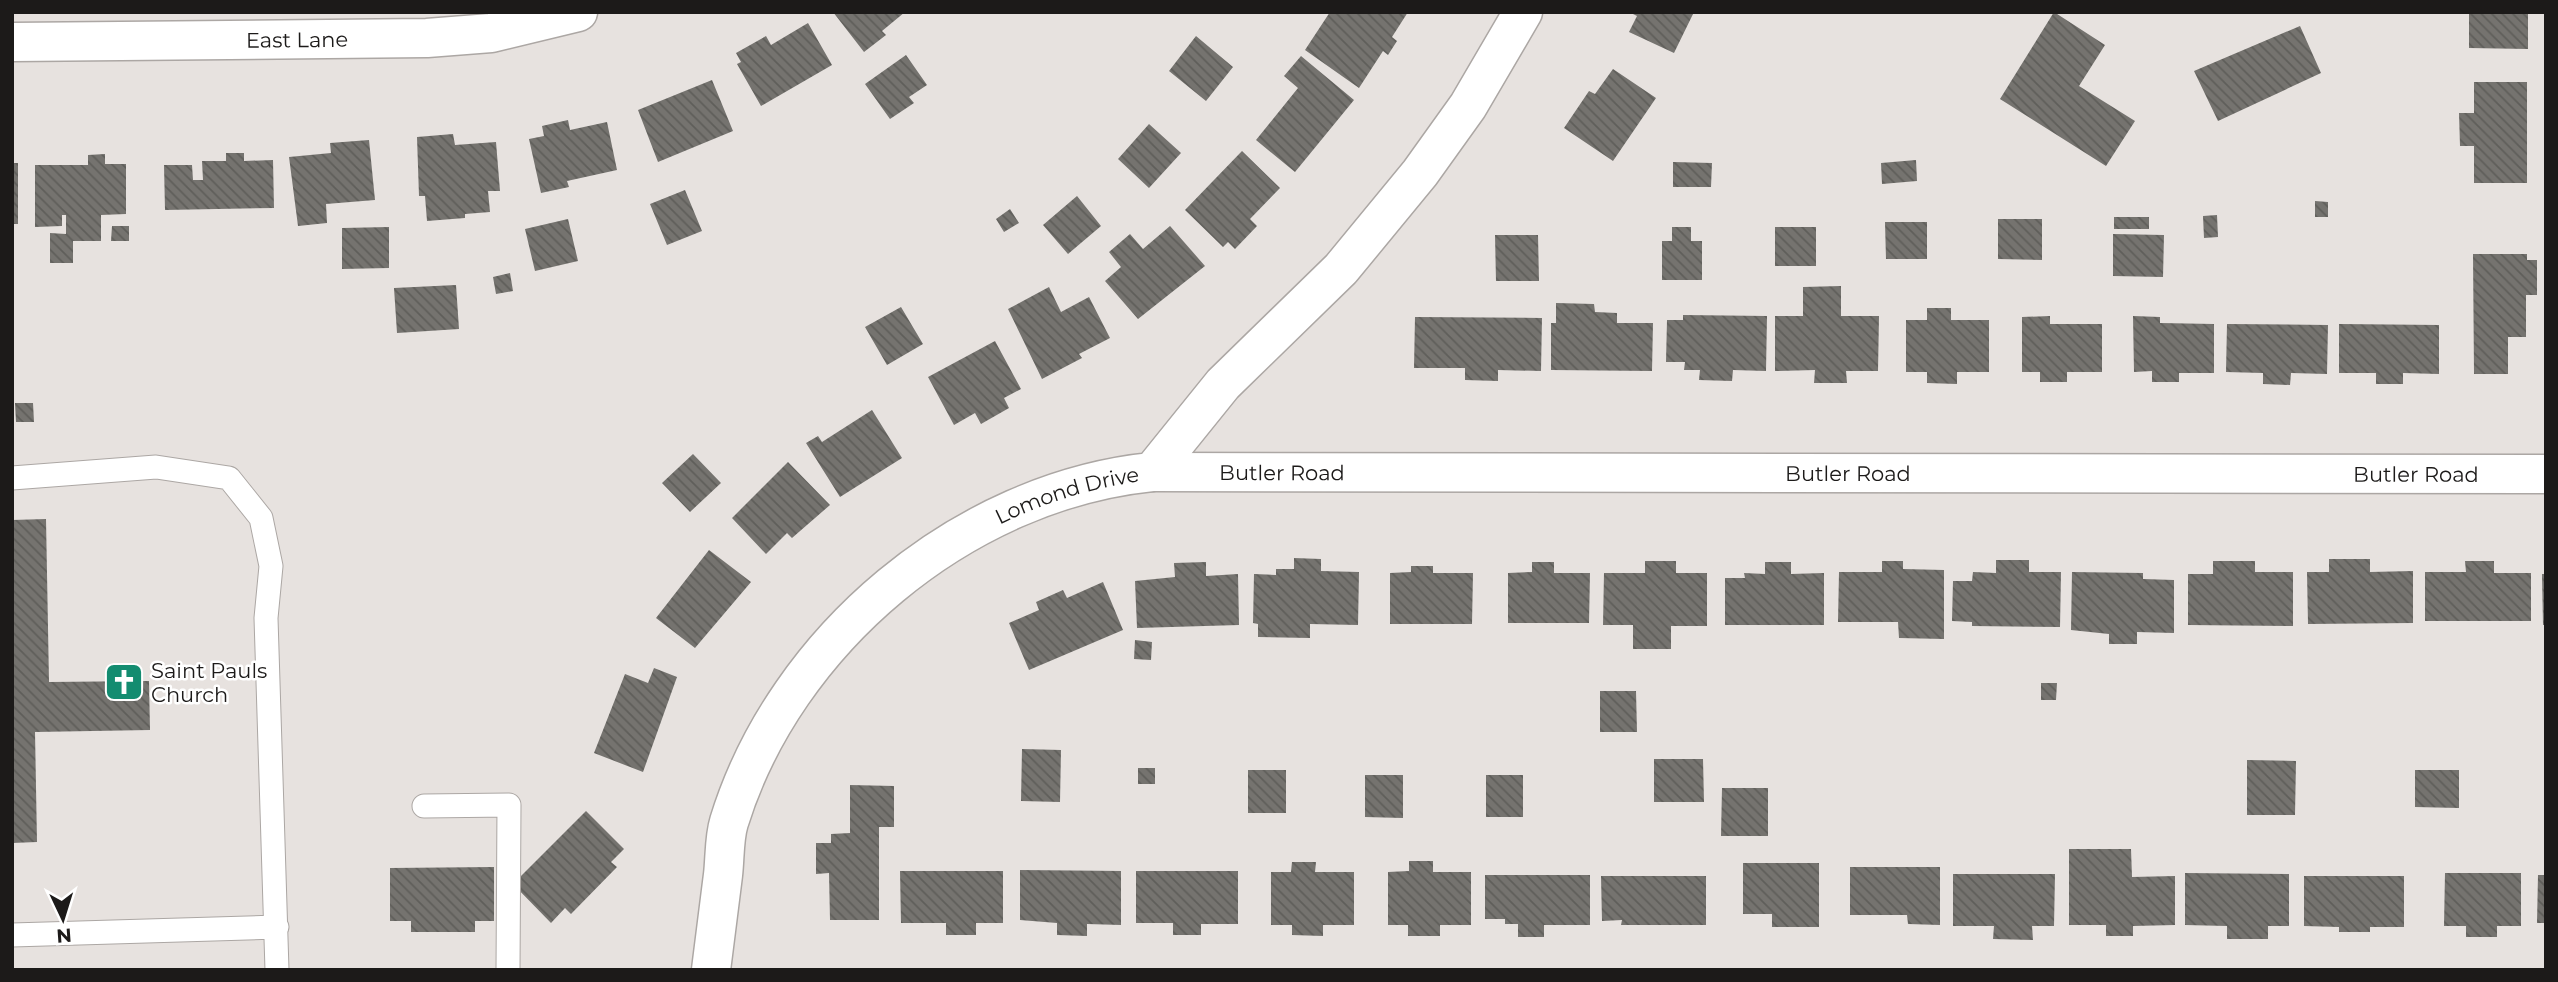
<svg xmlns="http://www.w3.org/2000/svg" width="2558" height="982" font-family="Montserrat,sans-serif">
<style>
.building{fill:url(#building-back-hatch)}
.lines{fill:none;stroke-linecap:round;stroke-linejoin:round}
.service-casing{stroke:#aca7a4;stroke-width:25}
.minor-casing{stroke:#aca7a4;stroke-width:41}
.service{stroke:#fff;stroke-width:23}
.minor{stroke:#fff;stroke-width:38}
.labels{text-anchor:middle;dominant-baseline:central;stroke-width:5;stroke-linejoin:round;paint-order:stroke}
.street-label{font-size:21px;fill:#1c1a19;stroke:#fff}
.poi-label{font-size:21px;fill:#1c1a19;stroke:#fff;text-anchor:start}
</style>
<defs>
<pattern id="building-back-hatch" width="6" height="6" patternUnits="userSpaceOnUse" patternTransform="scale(1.75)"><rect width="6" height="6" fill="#75736f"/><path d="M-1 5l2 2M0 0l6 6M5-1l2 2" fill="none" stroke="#5f5e5a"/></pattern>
</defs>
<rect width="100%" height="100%" fill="#e7e2df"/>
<path class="building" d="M833 12H905L882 31 886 35 864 52Z
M1330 12H1408L1392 37 1397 41 1388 55 1383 51 1359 88 1305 50Z
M1629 12H1694L1674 53 1629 32 1637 16Z
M2054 12 2105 45 2079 86 2135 121 2106 166 2000 99Z
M2469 12H2528V49L2469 48Z
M808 23 832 65 761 106 737 64 741 62 736 53 766 36 771 45Z
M2300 26 2321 73 2218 121 2194 71Z
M1196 36 1233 67 1206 101 1169 71Z
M906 55 927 85 909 97 914 103 890 119 865 84Z
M1301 56 1354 100 1295 172 1256 140 1298 88 1284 76Z
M1613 69 1656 98 1613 161 1564 128 1589 91 1595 94Z
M712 80 733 131 658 162 638 110Z
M2474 82H2527V183H2474V146H2460L2459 113H2474Z
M568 120 570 130 607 122 617 170 567 181 569 187 541 193 529 139 544 136 542 126Z
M1149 124 1181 153 1149 188 1118 159Z
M453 134 455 145 496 142 500 191H488L490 212 465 214V218L427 221 425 196H419L417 137Z
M369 140 375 200 326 204 327 223 298 226 289 157 331 153 330 143Z
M1242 151 1280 188 1250 219 1257 226 1235 249 1228 242 1223 247 1185 210Z
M226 153H244V161L273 160 274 208 165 210 164 165H192L193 180H203L202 161H226Z
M105 154V164H126V214L101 215V241H73V263H50V233L66 234V215H62V226L35 227V165H88V155Z
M1916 160 1917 181 1882 184 1881 163Z
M1673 162 1712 163 1711 187H1673Z
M12 163H18V224H12Z
M685 190 702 231 667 245 650 204Z
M1077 196 1101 226 1068 254 1043 225Z
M2315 201 2328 202V217H2315Z
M1010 209 1019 223 1004 232 996 219Z
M2217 215 2218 237 2204 238 2203 216Z
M2114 217H2149V229H2114Z
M568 219 578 261 535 271 525 229Z
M1998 219H2042V260L1998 259Z
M1885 222H1927V259H1886Z
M112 226H129V241H111Z
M1170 226 1205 266 1138 319 1105 281 1121 267 1109 252 1130 234 1143 249Z
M389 227V268L342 269V228Z
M1672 227H1691V241H1702V280H1662V241H1672Z
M1775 227H1816V266H1775Z
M2113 234 2164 235 2163 277 2113 276Z
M1495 235H1538L1539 281H1496Z
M2473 254H2527V260H2537V295H2526V337H2508V374H2474Z
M510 273 513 291 496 294 493 277Z
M456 285 459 329 397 333 394 288Z
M1841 286V316H1879L1878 371H1846L1847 383H1814L1815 370 1775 371V316H1803V287Z
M1049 287 1061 312 1089 297 1110 338 1079 354 1082 358 1042 379 1008 309Z
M1556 303 1594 304 1595 312 1617 313V323H1653L1652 371 1551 370V323H1556Z
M901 307 923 344 887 365 865 327Z
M1927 308H1951V320H1989V372H1957V384L1927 383V372H1906V320H1927Z
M1683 315 1767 316 1766 371 1733 370 1732 381 1699 380 1700 370H1684L1685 362H1666L1667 320H1683Z
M2050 316V324H2102V372H2067V382H2040V372H2022V317Z
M2133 316 2160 317V323L2214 324V373H2179V382H2152V371L2134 372Z
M1415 317 1542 318 1541 371 1498 370V381L1465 380V368H1414Z
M2227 324 2328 325 2327 374 2291 373 2290 385 2263 384V373L2226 372Z
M2339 324 2439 325V374L2403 373V384H2376V373H2339Z
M995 341 1021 389 1004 398 1009 408 981 424 975 413 954 425 928 377Z
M15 403H33L34 422H16Z
M872 410 902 458 840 497 806 443 818 436 822 442Z
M693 454 721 483 690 512 662 483Z
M788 462 830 505 792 538 787 533 766 554 732 518Z
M46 519 49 682 149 681 150 730 35 732 37 842 12 843V520Z
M709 550 751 582 695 648 656 618Z
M1294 558 1321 559V571L1359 572 1358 625 1310 624V638L1258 637V624L1253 623 1254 574 1276 575V569H1294Z
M2329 559H2370V572L2413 571V623L2308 624 2307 572H2329Z
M1996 560H2029V572H2061L2060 627 1972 626V622L1952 621 1953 581H1972L1973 572 1996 573Z
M1645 561H1676V573H1707V626H1671V649H1633V625H1603L1604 573H1645Z
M1882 561H1903V569L1944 570V639L1899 638 1898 622H1838L1839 572H1882Z
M2213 561H2255V572H2293V626L2188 625V574H2213Z
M2465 561H2494V573H2531V621H2425V572H2466Z
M1206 562V576L1238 574 1239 625 1137 628 1135 581 1175 577 1174 563Z
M1532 562H1554V573H1590L1589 623H1508V573L1532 572Z
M1765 562H1791V574L1824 573V625H1725V578H1745L1744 573 1765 574Z
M1411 566H1433V573H1473L1472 624H1390V573L1411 572Z
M2072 572 2143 573V579L2174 580V633L2137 632V644H2109V634L2071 630Z
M2542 574H2546V625H2543Z
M1103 582 1123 630 1029 670 1009 623 1039 610 1036 602 1063 590 1067 598Z
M1135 640 1152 642 1151 660 1134 659Z
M654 668 677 677 643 772 594 753 625 674 648 683Z
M2041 683H2057L2056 700H2041Z
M1600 691H1636L1637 732H1600Z
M1022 749 1061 750 1060 802 1021 801Z
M1654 759H1703L1704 802H1654Z
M2247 760 2296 761 2295 815H2247Z
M1138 768H1155V784H1138Z
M1248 770H1286V813H1248Z
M2415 770H2459V808L2415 807Z
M1365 775H1403V818L1365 817Z
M1486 775H1523V817H1486Z
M850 785 894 786V827H879V920H830L829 873 816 874V843H831V834L850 833Z
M1722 788H1768V836H1721Z
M586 811 624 849 611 862 617 867 571 914 565 908 551 923 513 884Z
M2069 849H2131L2132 877 2175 876V925L2133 926V936H2106V925H2069Z
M1409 861H1433V872H1471V925H1440V936H1408V925H1388V872L1409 871Z
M1292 862H1316L1315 872H1354V925H1323V936L1292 935V925H1271V872H1291Z
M1743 863H1819V927H1772V914H1743Z
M494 867V921H475V932H411V921H390V868Z
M1850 867H1940V925L1908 924 1907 915H1850Z
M1020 870 1121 871V925L1087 924V936L1057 935V923L1020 920Z
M900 871H1003V923H976V935H946V923H901Z
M1136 871H1238V924H1201V935H1173V923H1136Z
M2185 873 2289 874V926H2268V939H2227V926L2185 925Z
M2445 873H2521V926H2497V937H2466V926H2444Z
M1953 874H2055L2054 926H2032L2033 940 1993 939 1994 926H1953Z
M1485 875H1590V925H1544V937H1518V924H1505V919H1485Z
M2538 875H2546V923H2537Z
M1601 876H1706V925H1621L1622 920 1602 921Z
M2304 876H2404V927H2370V932H2339V927L2304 926Z"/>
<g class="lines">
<g class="service-casing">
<path id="service" d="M12 478 156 467 229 478 261 518 271 566 266 618 277 970
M424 806 509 805 508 970
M12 935 277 927"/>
</g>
<g class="minor-casing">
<g id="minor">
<path id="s1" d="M12 42 427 38 491 33 578 12"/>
<path id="s2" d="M1152 472 2546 474"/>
<path id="s3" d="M711 970C715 938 719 906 723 875 725 858 724 838 729 822 785 640 963 491 1152 472L1223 384 1341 269 1420 173 1468 106 1523 12"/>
</g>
</g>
<use href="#service" class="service"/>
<use href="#minor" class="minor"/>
</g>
<defs>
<g id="church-square" transform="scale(2.0125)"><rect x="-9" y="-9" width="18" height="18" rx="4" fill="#138c70" stroke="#fff"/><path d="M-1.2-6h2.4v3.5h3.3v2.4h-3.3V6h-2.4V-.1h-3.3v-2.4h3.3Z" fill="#fff"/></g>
</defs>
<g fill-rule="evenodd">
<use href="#church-square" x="124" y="682"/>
</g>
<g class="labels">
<g class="street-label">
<text stroke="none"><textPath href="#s1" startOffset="285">East Lane</textPath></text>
<text stroke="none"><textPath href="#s2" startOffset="130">Butler Road</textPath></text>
<text stroke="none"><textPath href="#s2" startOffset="696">Butler Road</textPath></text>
<text stroke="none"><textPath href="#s2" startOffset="1264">Butler Road</textPath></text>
<text stroke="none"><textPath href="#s3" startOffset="640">Lomond Drive</textPath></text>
</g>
<g class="poi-label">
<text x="151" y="670">Saint Pauls<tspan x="151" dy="24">Church</tspan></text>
</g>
</g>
<rect width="2558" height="982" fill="none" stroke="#1c1a19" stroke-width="28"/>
<g transform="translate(63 919) rotate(176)" stroke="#ffffff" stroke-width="5" paint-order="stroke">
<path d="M0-5L12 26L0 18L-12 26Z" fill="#1c1a19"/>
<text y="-10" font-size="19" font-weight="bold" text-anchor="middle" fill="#1c1a19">N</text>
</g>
</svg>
